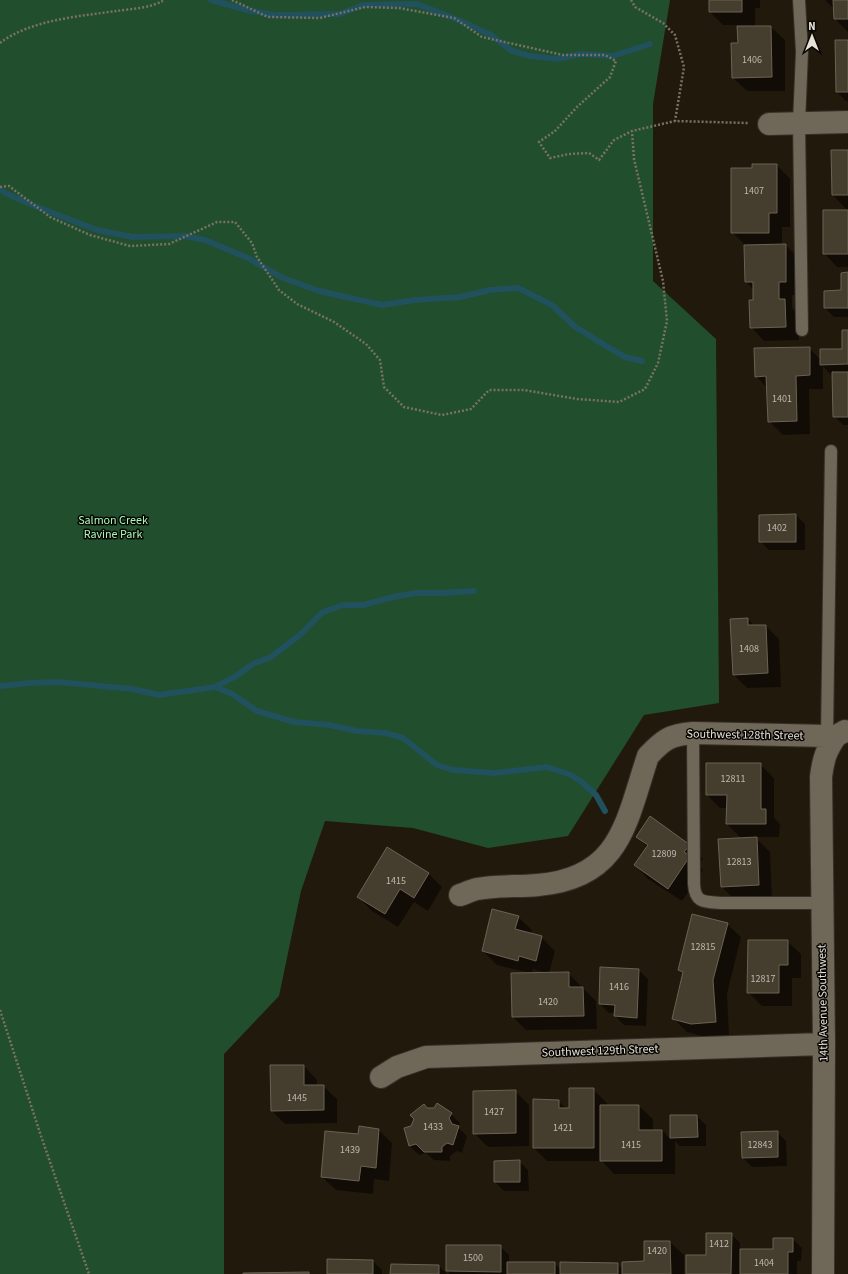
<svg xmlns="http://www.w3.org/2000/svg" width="848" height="1274" font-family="'Source Sans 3',sans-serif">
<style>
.green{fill:#214e2c}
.shadow{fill:#0007;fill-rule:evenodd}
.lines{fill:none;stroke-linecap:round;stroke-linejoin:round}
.stream{stroke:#20515c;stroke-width:6}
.building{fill:#453d2e;stroke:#6a6252}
.service-casing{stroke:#37312b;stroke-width:14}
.minor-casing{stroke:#37312b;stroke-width:24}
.path{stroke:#797267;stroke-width:2.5;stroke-dasharray:2 2;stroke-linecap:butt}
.service{stroke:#6f6757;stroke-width:12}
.minor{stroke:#6f6757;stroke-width:22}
.labels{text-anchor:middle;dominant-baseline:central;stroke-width:3;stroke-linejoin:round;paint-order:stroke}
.number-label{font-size:10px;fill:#beb8ae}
.park-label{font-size:12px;fill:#a7f9b6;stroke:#080602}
.street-label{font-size:12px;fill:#e6e1d8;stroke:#080602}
</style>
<rect width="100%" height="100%" fill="#211a0c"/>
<path class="green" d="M0 0H670L653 104V281L716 339 719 703 644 715 568 836 488 848 413 828 325 821 301 891 279 996 224 1054V1274H0Z"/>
<path class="shadow" d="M710 0H760V8H755V27H771L785 40V91H747L733 78 739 44 738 25H723L710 12Z
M825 0H848V32L835 19 834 9Z
M848 41V101H846L837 92Z
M832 151H848V209H846L833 195Z
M777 165 790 179V227H782V245H785L799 258V295H792V308L798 314 799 340 764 341 751 327 754 301V290L746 282 745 245 732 232 753 169Z
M848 211V267H837L824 253Z
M848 273V317H834L825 308 842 291Z
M848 331V425H843L834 416 833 377 823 366V389H809L810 434 783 435 769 421 768 389 756 376 809 348 821 360 843 350Z
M796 515 805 524V550H769L760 541Z
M748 619 755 626H766L779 639 781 687 747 688 734 675Z
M760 764 774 778V818L780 824 779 837H755L770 852 772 898 735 900 722 887 742 839 727 824 728 808H720L707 795Z
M637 836 689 845 703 859 698 865 703 870 682 901 648 879 635 865 647 847Z
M388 849 429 874 442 887 428 911 414 902 398 927 372 911 358 897Z
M518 917 532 930 530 934 541 937 555 951 549 973H568L596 1001 597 1029 526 1030 513 1017 530 973 497 965 483 951ZM533 969 546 973 532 974Z
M727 924 741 937 727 994 729 1035 705 1037 687 1032 673 1018 684 975 679 970Z
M787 941 801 954V978H792V1006H762L748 992Z
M639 970 648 979 646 1026 624 1025 615 1016 616 1013H609L600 1004Z
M304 1066 317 1080V1086H323L337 1099V1123L285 1124 272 1111Z
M593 1089 607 1103V1106H639L653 1119V1130H662L671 1140V1116H697L706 1125V1146H680L675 1141V1174H614L602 1161H547L534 1148 558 1101 567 1109H570Z
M515 1091 529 1105V1146L488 1147 474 1133Z
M428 1109 451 1114 460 1123 458 1127 467 1136 462 1153 457 1151 450 1156V1161L434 1160 426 1153 419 1155 410 1146 406 1129 412 1127Z
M379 1130 392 1143 389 1181 374 1179 373 1194 336 1190 322 1177 359 1135Z
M777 1132 786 1141 787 1166 752 1167 743 1158Z
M519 1161 528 1170 529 1191H504L495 1182Z
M731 1234 740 1243V1250H774L793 1239 802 1248 801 1261H797V1274H687Z
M645 1242H670L684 1255V1274H450L447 1271V1246H500L509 1255V1263H554L561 1270 618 1264 623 1270 645 1262Z
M373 1261 382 1270V1274H328Z
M439 1266 447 1274H391Z"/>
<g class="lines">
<path class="stream" d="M211 0 247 10 274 15 340 14 363 5 417 4 458 20 491 35 512 51 530 56 558 59 580 54 613 56 650 44
M0 189 5 193 35 206 97 230 133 237 185 236 205 240 248 258 283 278 319 291 382 305 415 300 460 297 490 290 518 288 552 305 574 326 606 346 625 357 642 361
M0 686 30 683 59 682 132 689 159 695 215 687 232 694 257 711 294 722 329 725 357 731 386 733 403 738 437 765 453 770 494 773 547 767 571 775 583 783 596 795 605 811
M215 687 236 676 253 664 271 657 301 634 323 612 343 605H363L393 597 417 593H442L474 591"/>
</g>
<path class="building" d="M709 0H742V12H709Z
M833 0H848V19H834Z
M737 26H771L772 77 732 78 731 43H738Z
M835 40H848V92H836Z
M831 150H848V195H832Z
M752 164H777V213H769V233H731V168H752Z
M823 210H848V254H823Z
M786 244V282H779V299H785L786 327 750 328 749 300H753V282H745L744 245Z
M848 272V308H824V291L841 290V273Z
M842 330H848V364L820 365V349H842Z
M810 347V375L796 376 797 421 768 422 766 376 755 377 754 348Z
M832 372H848V417H833Z
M796 514V542H759V515Z
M748 618V625H766L768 673 733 675 730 619Z
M706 763H761V809H766V824H726L727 795H706Z
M650 816 690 845 684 852 690 856 668 889 634 865 648 845 636 837Z
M757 837 759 885 721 887 718 839Z
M387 847 429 873 414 898 400 889 385 914 357 897Z
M492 909 519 916 515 929 542 936 536 961 519 956 518 961 482 951Z
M692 914 728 923 713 980 716 1022 691 1024 672 1019 683 972 678 970Z
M748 940H788V965H779V993H747Z
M600 967 639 969 637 1018 614 1016 615 1005 599 1004Z
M569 972V987H583L584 1016 512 1017 511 973Z
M270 1065H304V1085H324V1110L271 1111Z
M569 1088H594V1148H533V1099L559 1100V1108H569Z
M516 1090V1133L473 1134V1091Z
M437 1103 452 1113 449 1118 452 1124 459 1126 453 1145 447 1143 442 1147V1152H424L416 1144 409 1146 404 1128 411 1126 414 1119 410 1115 424 1104 427 1108H434Z
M600 1105H639V1130H662V1161H600Z
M670 1115H697L698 1137 670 1138Z
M359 1126 379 1129 376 1168 361 1166 359 1181 321 1177 325 1131 358 1134Z
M778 1131V1157L742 1158 741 1132Z
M520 1160V1182H494V1161Z
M706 1233H732L731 1274H686V1255H706Z
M773 1238H793V1252H788V1274H740V1249H773Z
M644 1241H670L671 1274H622V1262L644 1261Z
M446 1245H501V1272L446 1271Z
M327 1259 373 1260V1274H327Z
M507 1262H555V1274H507Z
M560 1262 618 1263V1274H560Z
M391 1264 439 1265V1274H390Z
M309 1272V1274H243V1273Z"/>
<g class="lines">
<g class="service-casing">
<path id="service" d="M799 0 802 52 799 123 802 330
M693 733 694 884C695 903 704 902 721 903H822
M827 736 831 451"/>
</g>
<g class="minor-casing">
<path id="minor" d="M769 124 848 122
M460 895C466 893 472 890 477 889 497 885 518 887 538 885 621 878 626 822 648 756 664 739 670 735 693 733L827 736H836L845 731
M381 1077 397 1067 426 1057 824 1044
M823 1274 824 1044 821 777C823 760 826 750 836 736"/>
</g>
<path class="path" d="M232 0 268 17 320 18 365 7 399 8 454 18 482 37 563 55H605L616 61 610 77 577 107 555 131 539 142 550 158 569 154 589 153 599 160 614 140 632 131 675 121 748 123
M631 0 635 7 663 23 675 35 684 67 675 121
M0 43C30 20 80 16 117 11 131 9 152 8 164 0
M0 187 9 186 50 217 90 235 130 246 169 244 217 222H235L252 243 257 257 279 290 297 304 334 322 366 344 380 360 384 387 404 407 442 415 471 409 489 390H524L577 399 619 402 645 389 658 363 667 321 663 281 634 159 632 131
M0 1010 41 1136 89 1274"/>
<use href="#service" class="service"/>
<use href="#minor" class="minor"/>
</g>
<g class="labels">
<g class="number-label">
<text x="752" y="60">1406</text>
<text x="754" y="191">1407</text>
<text x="782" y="399">1401</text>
<text x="777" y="528">1402</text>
<text x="749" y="649">1408</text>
<text x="733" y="779">12811</text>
<text x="664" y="854">12809</text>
<text x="739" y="862">12813</text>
<text x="396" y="881">1415</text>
<text x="703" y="947">12815</text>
<text x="763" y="979">12817</text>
<text x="619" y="987">1416</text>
<text x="548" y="1002">1420</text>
<text x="297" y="1098">1445</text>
<text x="494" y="1112">1427</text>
<text x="433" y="1127">1433</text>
<text x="563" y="1128">1421</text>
<text x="631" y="1145">1415</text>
<text x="760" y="1145">12843</text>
<text x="350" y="1150">1439</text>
<text x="719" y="1244">1412</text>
<text x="657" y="1251">1420</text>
<text x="473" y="1258">1500</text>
<text x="764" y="1263">1404</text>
</g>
<g class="park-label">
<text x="113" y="520">Salmon Creek<tspan x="113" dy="14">Ravine Park</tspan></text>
</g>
<g class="street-label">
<text transform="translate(745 735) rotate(1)">Southwest 128th Street</text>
<text transform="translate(823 1003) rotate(-91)">14th Avenue Southwest</text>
<text transform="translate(600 1051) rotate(-2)">Southwest 129th Street</text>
</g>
</g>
<g transform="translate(812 36)" stroke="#080602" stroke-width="3" paint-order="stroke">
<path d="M0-3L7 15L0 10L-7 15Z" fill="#e6e1d8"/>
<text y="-6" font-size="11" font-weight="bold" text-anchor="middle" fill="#e6e1d8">N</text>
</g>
</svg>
